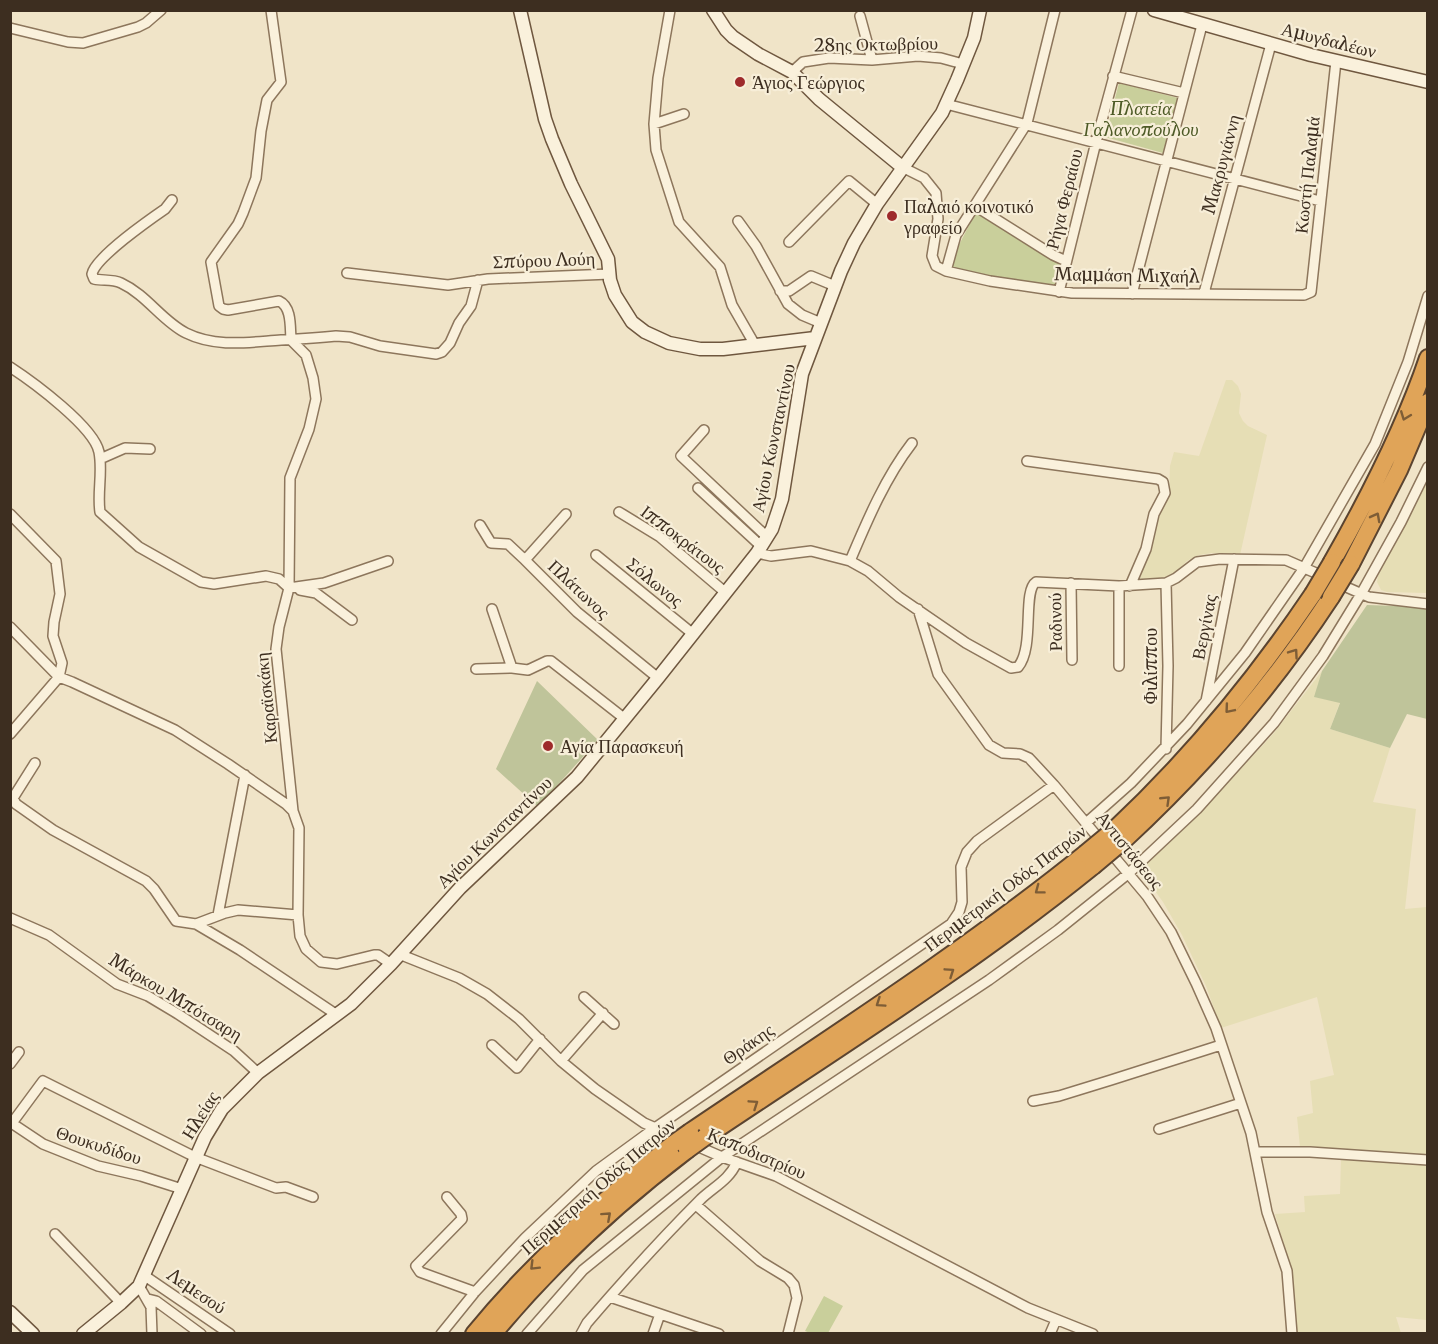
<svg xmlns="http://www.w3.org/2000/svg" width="1438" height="1344" font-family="Merriweather,serif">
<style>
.farmland{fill:#e6deb5}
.green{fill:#c9cf9b}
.cemetery{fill:#bfc49a}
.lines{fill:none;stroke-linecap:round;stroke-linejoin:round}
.street-casing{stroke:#8d765c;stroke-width:12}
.secondary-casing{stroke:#6f573f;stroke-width:15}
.highway-casing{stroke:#5b4430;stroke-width:20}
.street{stroke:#faf1dc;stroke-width:9}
.secondary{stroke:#faf1dc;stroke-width:12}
.highway{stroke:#e0a458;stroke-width:16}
.highway-bridge-casing{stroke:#5b4430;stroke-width:20;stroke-linecap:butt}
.highway-bridge{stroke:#e0a458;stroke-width:16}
.oneway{stroke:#7e5d36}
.poi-dot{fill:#9e2a2b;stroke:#f7eed8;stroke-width:2}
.labels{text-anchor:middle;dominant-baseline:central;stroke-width:4.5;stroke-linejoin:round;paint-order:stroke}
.street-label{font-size:18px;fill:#3d2e20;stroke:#f7eed8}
.poi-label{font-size:18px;fill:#3d2e20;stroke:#f7eed8;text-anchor:start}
.park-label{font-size:18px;font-style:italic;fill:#4d5a26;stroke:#f7eed8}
</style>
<rect width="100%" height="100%" fill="#f0e4c8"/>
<path class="farmland" d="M1226 380H1232L1238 386 1241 394 1239 413 1243 421 1248 426 1267 435 1240 555 1212 553 1199 555 1187 561 1177 571 1166 577 1139 581 1156 524 1169 494 1170 466 1174 452 1199 456Z
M1427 479V593L1387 592 1381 590 1377 582 1378 576Z
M1322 671 1315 697 1340 702 1330 729 1390 748 1373 802 1416 809 1405 909 1427 907V1320L1396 1317 1401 1333H1296L1292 1272 1275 1214 1305 1212 1304 1196 1340 1194 1341 1159 1301 1157 1297 1117 1313 1113 1310 1081 1334 1075 1317 997 1221 1028 1206 986 1182 935 1163 902 1140 870 1200 813 1274 733Z"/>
<path class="green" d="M1119 83 1178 98 1163 153 1105 137Z
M976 212 1061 264 1056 288 946 270Z
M824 1296 843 1306 828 1333H810L805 1331Z"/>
<path class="cemetery" d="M1367 605 1427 607V719L1407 714 1390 748 1330 729 1340 703 1314 697 1322 671Z
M537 681 598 740 538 807 496 769Z"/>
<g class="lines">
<g class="street-casing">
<path id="street" d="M271 10 281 82 267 100 261 131 256 178 243 213 238 224 211 262 219 306 223 309 228 310 279 301C292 307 290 327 291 340
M670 10 658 78 654 124 656 150 679 222 720 267 732 305 755 345
M860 16 872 60
M10 28 68 42 83 43 138 27 146 23 161 10
M792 72 803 62 829 58 872 60 918 56 941 58 963 64
M1113 76 1184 93
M946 104 1320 201
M654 124 684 114
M902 167 924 178 936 193 938 219 932 256 936 266 946 271 990 281 1072 293 1304 295 1311 292 1336 61
M172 200 165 209C149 220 95 258 92 274L94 279C103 281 112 279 121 283 147 295 162 321 186 333 216 348 250 342 281 340 300 339 318 338 336 336L350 337 380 346 436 354 442 352 450 343 459 323 471 306 478 280
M975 206 1053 255 1066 261
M738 221 756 246 788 304 802 315 821 323
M789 242 849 181 877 204
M946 271 956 235 1027 123 1055 10
M347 273 448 285 488 279 610 274
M780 291H789L811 276 835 286
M1059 292 1096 142 1132 10
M1204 293 1271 44
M1132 294 1202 25
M10 367C33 382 94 427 99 452 103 472 97 493 100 512L139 547 201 582 214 584 266 576 279 579 289 588 279 627 276 649 293 811
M704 430 681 456 767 537
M100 459 125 448 150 449
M1027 461 1158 479 1163 482 1165 493 1154 514 1146 549 1130 586
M698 488 762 547
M619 512 660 537 726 593
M10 514 56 561 60 594 54 622 53 636 62 663 59 677 10 734
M566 514 525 560 577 612 658 678
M480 525 491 543 508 544 525 560
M757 553 771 556 811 551 850 561 868 571 899 597 966 643 1011 668 1018 667C1035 647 1022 591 1036 582L1119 586 1166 583 1176 578 1197 562 1220 559 1286 560 1325 577
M596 555 693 634
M850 561C867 521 885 478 912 443
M1071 583 1072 660
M1337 583 1369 597 1428 604
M1119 586V666
M289 588 290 478 309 429 316 399 313 378 306 355 291 340
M289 588 324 583 388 561
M300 590 316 593 352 620
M492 609 512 668 528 670 547 661H551L625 719
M918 609 938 674 989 745 1003 753 1020 754 1029 758 1054 785 1147 896 1171 932 1196 983 1216 1028 1251 1133 1267 1212 1287 1271 1292 1334
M10 627 59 677 72 682 175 730 228 764 286 804 293 811 299 828 298 915 300 936 306 949 321 962 337 964 374 955H378L391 964
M476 669 512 668
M1206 701 1234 559
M1166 749 1168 666 1166 583
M35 763 13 798 16 804 53 830 146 881 154 889 176 921 196 924 240 950 337 1015
M1086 823 1131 783 1187 724 1245 653 1304 568 1375 444 1408 362 1428 296
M218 915 245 775
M10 918 49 935 117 984 148 996 178 1014 234 1051 258 1073
M196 924 225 913 238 910 298 915
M399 954 459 978 487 994 519 1019 561 1061 595 1089 644 1123 722 1157 776 1176 1028 1308 1093 1334
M584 997 614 1024
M492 1045 517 1068 540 1039
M561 1061 603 1013
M10 1064 19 1052
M1033 1101 1059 1096 1111 1080 1221 1045
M10 1122 43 1144 98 1166 141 1176 182 1189
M12 1123 43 1081 195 1157 276 1188 286 1187 313 1197
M1159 1129 1241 1103
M1256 1152H1310L1428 1160
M447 1197 461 1214 462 1219 416 1266 420 1272 475 1292
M696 1205 760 1261 788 1278 794 1285 797 1298 788 1334
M55 1234 121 1303
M145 1276 230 1334
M139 1286 151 1307 152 1334
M610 1297 719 1334
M148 1299 156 1301 201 1334
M441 1334 475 1292 525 1238 596 1171 655 1128 951 924 959 912 962 902 961 867 967 852 977 841 1054 785
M527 1334 583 1270 722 1157 989 980 1058 930 1129 873 1197 809 1274 723 1323 656 1361 594 1401 522 1428 467
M581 1334 587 1323C624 1280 662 1238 701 1199 715 1186 729 1180 737 1162
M653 1334 660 1314
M1050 1334 1056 1320"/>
</g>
<g class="secondary-casing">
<path id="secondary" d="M520 10 545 119 552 139 571 184 608 259 610 280 615 295 632 322 645 332 669 343 700 349H723L815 338
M713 10 726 30 733 37 758 54 792 72 819 99 902 167
M1154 10 1311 55 1428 82
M10 1312 33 1334
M83 1334 121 1303 139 1286 205 1137 222 1109 258 1073 351 1004 391 964 460 888 577 777 658 678 757 553 772 529 782 499 802 374 841 271 854 243 877 204 942 113 957 80 974 38 980 10"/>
</g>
<g class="highway-casing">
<path id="highway" d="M1332 562C1369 497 1404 429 1428 358
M1351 564 1399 470 1428 402
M1114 830C1190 759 1255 680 1313 594
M1124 840C1203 767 1272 687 1331 597
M690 1132C823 1042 960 955 1085 854
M705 1137C836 1049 971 965 1093 866
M474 1334C533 1262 601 1202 673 1144
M493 1334C550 1265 616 1204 687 1150"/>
</g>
<use href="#street" class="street"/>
<use href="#secondary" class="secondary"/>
<use href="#highway" class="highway"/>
<g class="highway-bridge-casing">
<path id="highway-bridge" d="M1313 594 1332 562
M1331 597 1351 564
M1085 854 1114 830
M1093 866 1124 840
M673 1144 690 1132
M687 1150 705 1137"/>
</g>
<use href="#highway-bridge" class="highway-bridge"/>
</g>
<defs><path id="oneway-chevron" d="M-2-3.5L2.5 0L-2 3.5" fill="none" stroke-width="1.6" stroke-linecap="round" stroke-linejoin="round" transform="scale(1.5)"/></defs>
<g class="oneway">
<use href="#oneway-chevron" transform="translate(1405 416) rotate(111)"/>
<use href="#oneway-chevron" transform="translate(1376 517) rotate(-62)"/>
<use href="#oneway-chevron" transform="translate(1294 653) rotate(-55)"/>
<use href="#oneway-chevron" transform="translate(1229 709) rotate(130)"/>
<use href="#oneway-chevron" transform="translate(1166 800) rotate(-44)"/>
<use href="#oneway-chevron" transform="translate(1039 890) rotate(143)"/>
<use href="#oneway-chevron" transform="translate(950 972) rotate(-34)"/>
<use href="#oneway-chevron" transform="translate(880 1003) rotate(146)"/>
<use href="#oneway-chevron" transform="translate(754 1104) rotate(-34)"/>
<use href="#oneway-chevron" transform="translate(607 1216) rotate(-42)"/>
<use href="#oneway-chevron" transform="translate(534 1266) rotate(135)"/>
</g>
<g class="poi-dot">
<circle cx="740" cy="82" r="6"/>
<circle cx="892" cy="216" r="6"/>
<circle cx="548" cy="746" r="6"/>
</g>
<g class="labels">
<g class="street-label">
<text transform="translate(1329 40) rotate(14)">Αμυγδαλέων</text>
<text transform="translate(876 44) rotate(-1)">28ης Οκτωβρίου</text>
<text transform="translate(1221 164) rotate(-75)">Μακρυγιάννη</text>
<text transform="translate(1307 175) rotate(-84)">Κωστή Παλαμά</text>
<text transform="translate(1064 199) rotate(-76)">Ρήγα Φεραίου</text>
<text transform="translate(544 260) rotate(-2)">Σπύρου Λούη</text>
<text transform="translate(1127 275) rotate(1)">Μαμμάση Μιχαήλ</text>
<text transform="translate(773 438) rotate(-78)">Αγίου Κωνσταντίνου</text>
<text transform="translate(683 539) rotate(37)">Ιπποκράτους</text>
<text transform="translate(655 582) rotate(39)">Σόλωνος</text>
<text transform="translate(579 589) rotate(43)">Πλάτωνος</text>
<text transform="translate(1055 622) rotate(-91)">Ραδινού</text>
<text transform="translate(1204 627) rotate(-79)">Βεργίνας</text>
<text transform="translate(1150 666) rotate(-90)">Φιλίππου</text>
<text transform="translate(266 698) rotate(-96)">Καραϊσκάκη</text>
<text transform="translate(494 832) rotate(-44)">Αγίου Κωνσταντίνου</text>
<text transform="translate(1130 850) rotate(51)">Αντιστάσεως</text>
<text transform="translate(1005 888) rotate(-37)">Περιμετρική Οδός Πατρών</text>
<text transform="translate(176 997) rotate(31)">Μάρκου Μπότσαρη</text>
<text transform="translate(748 1044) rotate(-35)">Θράκης</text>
<text transform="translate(200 1115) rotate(-58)">Ηλείας</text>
<text transform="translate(99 1145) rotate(18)">Θουκυδίδου</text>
<text transform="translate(757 1153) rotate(23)">Καποδιστρίου</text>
<text transform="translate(598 1186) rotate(-41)">Περιμετρική Οδός Πατρών</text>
<text transform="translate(197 1291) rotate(34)">Λεμεσού</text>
</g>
<g class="poi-label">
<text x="752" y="82">Άγιος Γεώργιος</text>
<text x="904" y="206">Παλαιό κοινοτικό<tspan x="904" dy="21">γραφείο</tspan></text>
<text x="560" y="746">Αγία Παρασκευή</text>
</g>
<g class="park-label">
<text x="1141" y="108">Πλατεία<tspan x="1141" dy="21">Γαλανοπούλου</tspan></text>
</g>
</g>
<rect width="1438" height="1344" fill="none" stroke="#3d2e20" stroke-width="24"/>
</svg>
